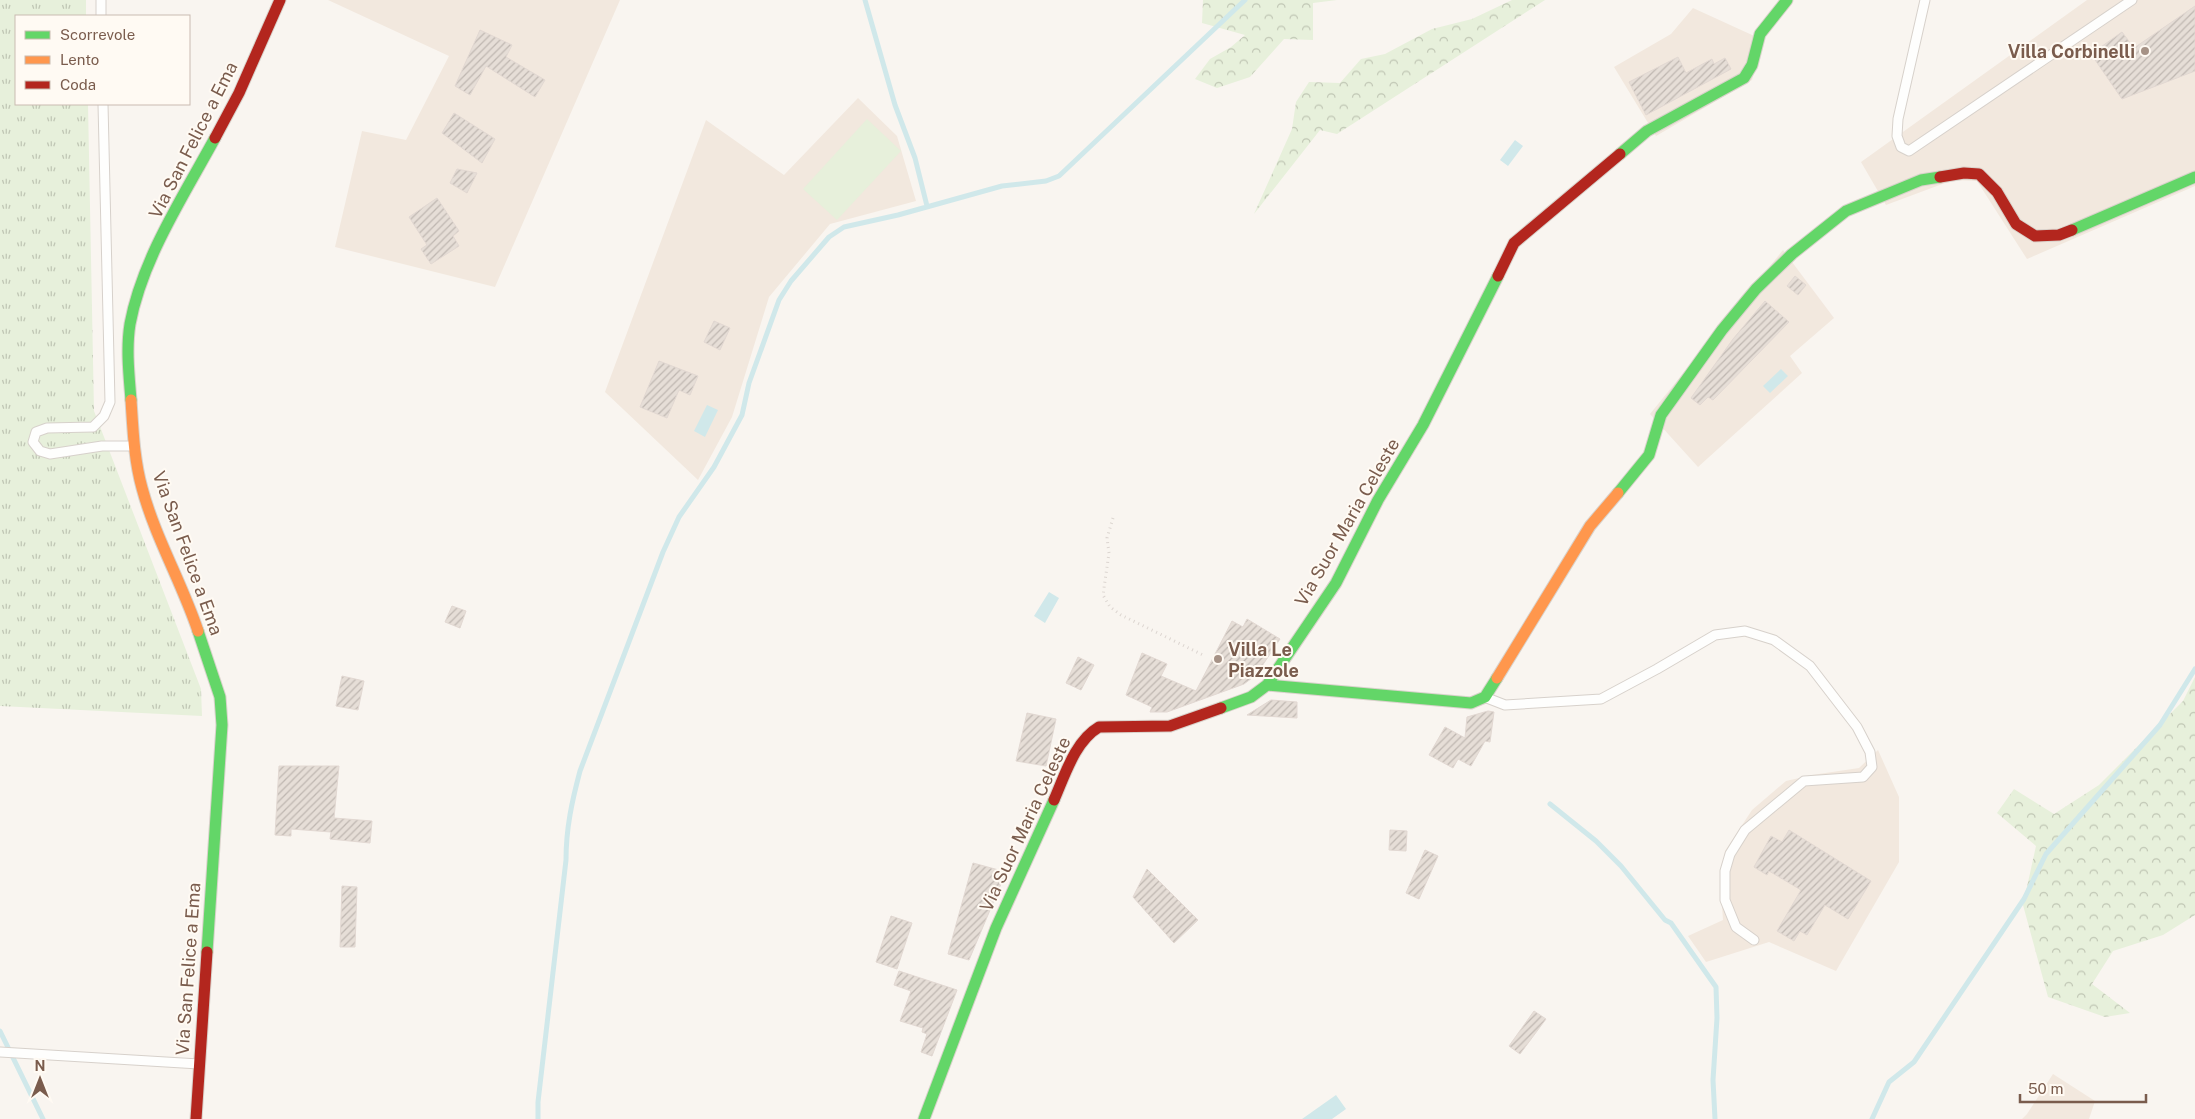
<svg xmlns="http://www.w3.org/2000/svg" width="2195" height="1119" font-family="'Public Sans',sans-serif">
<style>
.residential{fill:#f2e8de}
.grass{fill:url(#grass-tufts)}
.forest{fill:url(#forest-crowns)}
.park{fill:#e7f0db}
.water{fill:#d0e8ea}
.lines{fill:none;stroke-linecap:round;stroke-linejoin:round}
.stream{stroke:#d0e8ea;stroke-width:5}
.building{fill:url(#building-hatch);stroke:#e2d8d2}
.lane-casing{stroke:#d7d1cb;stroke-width:11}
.fast-casing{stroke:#d9d2cb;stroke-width:13}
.slow-casing{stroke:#d9d2cb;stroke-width:13}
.jam-casing{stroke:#d9d2cb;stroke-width:13}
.path{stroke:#dcd5d0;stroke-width:3;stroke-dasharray:1 4;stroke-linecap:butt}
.lane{stroke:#fefefd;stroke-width:9}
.fast{stroke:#63d668;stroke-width:11}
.slow{stroke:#ff974d;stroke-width:11}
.jam{stroke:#b3261e;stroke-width:11}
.poi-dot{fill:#a69286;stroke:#fffaf3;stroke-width:2}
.labels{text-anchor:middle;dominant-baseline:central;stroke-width:4;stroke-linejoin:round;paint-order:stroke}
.poi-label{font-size:18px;font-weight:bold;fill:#7a5c4d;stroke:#fffaf3;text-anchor:end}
.street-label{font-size:18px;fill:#7a5c4d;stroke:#fffaf3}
</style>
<defs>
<pattern id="grass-tufts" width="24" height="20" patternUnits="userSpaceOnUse" patternTransform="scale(1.25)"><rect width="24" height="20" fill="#e7f0db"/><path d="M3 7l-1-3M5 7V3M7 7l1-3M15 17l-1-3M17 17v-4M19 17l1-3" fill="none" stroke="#c0c6b4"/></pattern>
<pattern id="forest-crowns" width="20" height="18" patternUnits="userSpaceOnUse" patternTransform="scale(1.25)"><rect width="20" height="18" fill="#e7f0db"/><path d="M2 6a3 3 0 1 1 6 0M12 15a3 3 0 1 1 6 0" fill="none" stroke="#c0c6b4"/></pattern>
<pattern id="building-hatch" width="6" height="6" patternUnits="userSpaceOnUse" patternTransform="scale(1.25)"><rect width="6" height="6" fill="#e6ded7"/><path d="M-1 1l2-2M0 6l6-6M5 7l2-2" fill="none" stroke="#bfb7b1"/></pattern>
</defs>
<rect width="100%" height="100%" fill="#f9f5f0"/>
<path class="residential" d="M328 0H620L495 287 335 247 362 131 406 140 449 56Z
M2087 0H2195V186L2027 259 1977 181 1953 180 1886 205 1861 162Z
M1693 8 1763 40 1752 80 1656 136 1614 67 1671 34Z
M858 98 897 136 916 201 830 224 769 297 732 417 698 480 605 392 706 120 784 175Z
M1783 250 1834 318 1790 356 1802 373 1698 467 1650 414Z
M1878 750 1899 797V862L1836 971 1769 942 1706 962 1688 936 1723 920 1721 891 1725 851 1752 810 1786 781 1812 775 1859 768Z
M2053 1074 2095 1101 2089 1119H2022L2027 1114Z"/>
<path class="grass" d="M0 0H86V16H16V104H88L94 411 201 689 202 716 0 706Z"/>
<path class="forest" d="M1203 0H1337L1313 3V40L1284 39 1250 77 1217 88 1195 79 1210 59 1231 47 1245 35 1202 23Z
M1512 0H1545L1337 134 1320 130 1254 214 1292 129 1296 102 1309 82 1340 83 1361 59 1385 54 1432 29 1472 19Z
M2195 677V915L2163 935 2113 951 2092 984 2130 1013 2105 1017 2048 997 2023 905 2036 846 1997 813 2014 789 2054 814 2099 785 2183 701Z"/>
<path class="park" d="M867 119 901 151 837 220 803 189Z"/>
<path class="water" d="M1515 140 1523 146 1508 166 1500 160Z
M1781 369 1788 376 1770 393 1763 386Z
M707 405 718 410 705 437 694 431Z
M1049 592 1059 598 1045 623 1034 616Z
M1336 1095 1346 1109 1332 1119H1302Z"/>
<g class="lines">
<path class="stream" d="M865 0 895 105 915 158 927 206
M1550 804 1596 841 1621 866 1665 920 1671 923 1716 987 1717 1018 1713 1080 1715 1119
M0 1031 43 1119
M538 1119V1102L566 860C566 828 572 801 580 771L663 552 679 517 714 467 742 415 749 383 779 300 791 281 829 237 844 227 898 215 1002 186 1046 181 1059 176 1245 0
M1872 1119 1889 1082 1914 1062 2024 899 2046 854 2160 725 2195 669"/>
</g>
<path class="building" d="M2195 6V71L2122 99 2091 54 2122 32 2134 48Z
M480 30 512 45 506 57 545 80 535 97 486 66 470 95 455 86Z
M1678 57 1686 73 1712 59 1714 64 1725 58 1731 69 1646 115 1629 82Z
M454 113 495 139 482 163 442 133Z
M457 169 477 173 467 193 450 183Z
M437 198 459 231 453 236 459 246 431 264 421 249 427 245 409 217Z
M1795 276 1806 285 1798 295 1787 286Z
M1765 301 1789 322 1713 400 1708 397 1700 405 1691 398 1733 339Z
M714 321 730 328 720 350 704 342Z
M659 361 698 376 690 395 679 390 667 418 640 407Z
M452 606 466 611 460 628 445 622Z
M1247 619 1280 639 1256 675 1244 684 1167 712H1150L1152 707 1126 695 1142 653 1167 664 1161 676 1196 691 1232 621 1243 627Z
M1078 657 1094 665 1081 690 1066 683Z
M342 676 364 681 358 710 336 706Z
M1271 700 1297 702V718L1247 715Z
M1488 711 1494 712 1490 742 1485 741 1471 766 1458 759 1453 768 1429 755 1445 727 1465 738 1467 717Z
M1027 713 1056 719 1046 766 1016 761Z
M279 766H339L334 818 372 821 370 843 330 839 331 832 291 829V836L275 835Z
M1390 830 1407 831 1406 851 1389 850Z
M1789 830 1871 881 1848 919 1825 905 1807 935 1800 931 1794 941 1777 931 1801 890 1769 871 1767 875 1754 867 1771 836 1782 842Z
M1425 850 1438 856 1419 899 1406 893Z
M973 863 1006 872 969 960 948 954Z
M1147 869 1198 920 1174 943 1133 897Z
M342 886 357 887 355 947H340Z
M891 916 912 923 897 969 876 962Z
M899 971 957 990 932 1056 921 1052 927 1034 922 1032 923 1028 900 1021 911 991 894 985Z
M1534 1011 1546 1019 1520 1054 1509 1046Z"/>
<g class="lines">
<g class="lane-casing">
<path id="lane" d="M101 0V16
M1925 0 1898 119 1897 136 1901 147 1909 151 2132 0
M103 104 110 402 104 416 93 427 47 428 36 432 33 442 40 451 50 454 102 446H132
M1487 698 1505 705 1601 699 1657 669 1715 635 1745 631 1774 640 1810 666 1857 727 1870 752 1872 767 1863 777 1804 781 1745 830 1730 854 1725 871V900L1736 927 1754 940
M0 1052 199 1064"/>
</g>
<g class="fast-casing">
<path id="fast" d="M1620 154 1647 131 1744 78 1752 65 1760 34 1787 0
M2072 230 2195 177
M131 400C129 375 126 349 130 324 142 259 184 195 215 138
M1618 493 1649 455 1661 415 1722 330 1756 289 1792 254 1846 211 1921 180 1940 177
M198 631 220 697 222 725 207 952
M1267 685 1471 703 1485 697 1497 678
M1221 708 1251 697 1267 685 1336 583 1378 500 1423 425 1498 276
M924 1119 996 928 1054 800"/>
</g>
<g class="slow-casing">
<path id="slow" d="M131 400C133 430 134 459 142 488 155 537 182 583 198 631
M1497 678 1590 526 1618 493"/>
</g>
<g class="jam-casing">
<path id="jam" d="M215 138 239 93 280 0
M1940 177 1964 173 1979 174 1997 192 2016 224 2035 236 2059 235 2072 230
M1498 276 1514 243 1620 154
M1054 800C1065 775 1075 741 1099 727L1170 726 1221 708
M196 1119 207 952"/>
</g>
<path class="path" d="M1113 518 1107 538 1109 553 1103 595 1110 607 1121 615 1205 656"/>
<use href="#lane" class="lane"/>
<use href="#fast" class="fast"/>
<use href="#slow" class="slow"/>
<use href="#jam" class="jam"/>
</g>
<g class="poi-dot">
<circle cx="2145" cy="51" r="5"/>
<circle cx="1218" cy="659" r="5"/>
</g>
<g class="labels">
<g class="poi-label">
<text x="2135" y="51">Villa Corbinelli</text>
<text x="1228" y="649" text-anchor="start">Villa Le<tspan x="1228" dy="21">Piazzole</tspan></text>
</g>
<g class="street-label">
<text transform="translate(193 140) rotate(-63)">Via San Felice a Ema</text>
<text transform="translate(1347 522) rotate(-60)">Via Suor Maria Celeste</text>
<text transform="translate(188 553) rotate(70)">Via San Felice a Ema</text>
<text transform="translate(1025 824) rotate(-65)">Via Suor Maria Celeste</text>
<text transform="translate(188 969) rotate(-86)">Via San Felice a Ema</text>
</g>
</g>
<rect x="15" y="15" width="175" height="90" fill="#fffaf3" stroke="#cabbb1"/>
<rect x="25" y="31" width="25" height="8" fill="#63d668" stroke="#cabbb1"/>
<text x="60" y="40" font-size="15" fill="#7a5c4d">Scorrevole</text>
<rect x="25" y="56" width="25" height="8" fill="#ff974d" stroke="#cabbb1"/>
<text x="60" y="65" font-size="15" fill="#7a5c4d">Lento</text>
<rect x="25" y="81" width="25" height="8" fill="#b3261e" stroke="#cabbb1"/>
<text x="60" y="90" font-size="15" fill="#7a5c4d">Coda</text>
<g transform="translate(40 1079)" stroke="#fffaf3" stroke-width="4" paint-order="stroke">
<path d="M0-4L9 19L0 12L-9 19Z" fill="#7a5c4d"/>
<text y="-8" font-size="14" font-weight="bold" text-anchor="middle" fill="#7a5c4d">N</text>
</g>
<path d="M2020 1094v8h126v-8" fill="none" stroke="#7a5c4d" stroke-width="2.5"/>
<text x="2028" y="1094" font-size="15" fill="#7a5c4d" stroke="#fffaf3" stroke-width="4" paint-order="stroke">50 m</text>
</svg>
